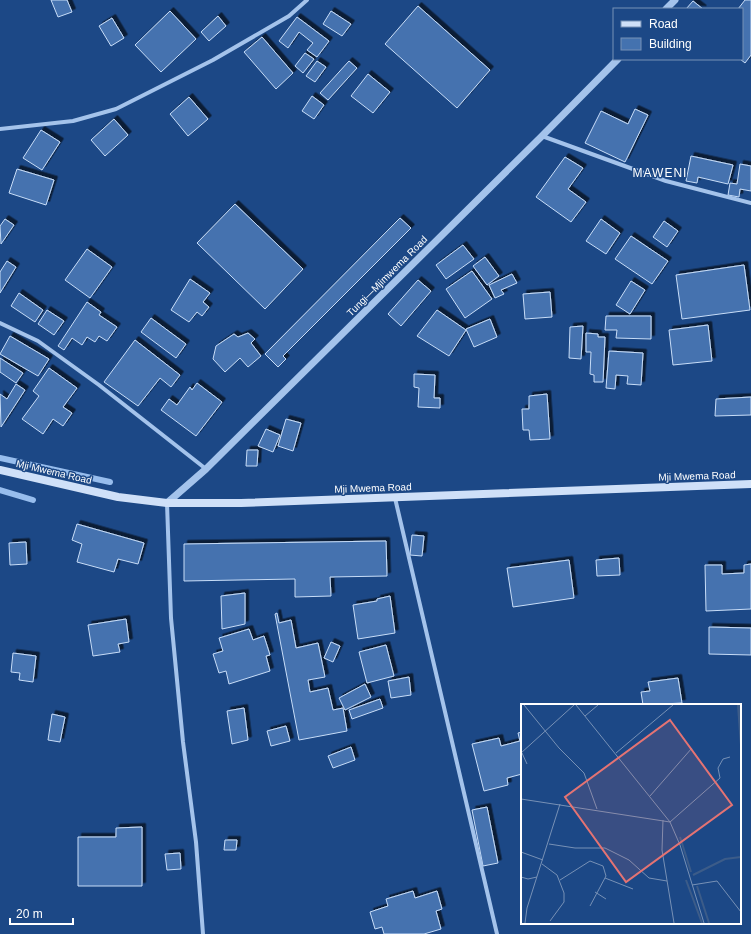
<svg xmlns="http://www.w3.org/2000/svg" width="751" height="934" font-family="Helvetica,sans-serif">
<style>
.lines{fill:none;stroke-linecap:round;stroke-linejoin:round}
.stream{stroke:#97bded;stroke-width:6}
.building{fill:#4472af;stroke:#c8ddf8;filter:url(#shadow)}
.minor{stroke:#a4c3eb;stroke-width:4}
.tertiary{stroke:#a4c3eb;stroke-width:7}
.secondary{stroke:#cfe0f8;stroke-width:8}
.labels{text-anchor:middle;dominant-baseline:central;stroke-width:3;stroke-linejoin:round;paint-order:stroke}
.street-label{font-size:10px;fill:#fff;stroke:#1c4886}
.quarter-label{font-size:12px;letter-spacing:1px;fill:#fff;stroke:#1c4886}
.inset-river{fill:none;stroke:#3c5c89;stroke-width:2}
.inset-road{fill:none;stroke:#7791b6;stroke-width:1}
.view{fill:#e47373;fill-opacity:0.15;stroke:#e47373;stroke-width:2}
.inset-edge{fill:none;stroke:#fff;stroke-width:2}
</style>
<defs>
<filter id="shadow"><feDropShadow dx="3.5" dy="-3.5" stdDeviation="0" flood-color="#0009"/></filter>
</defs>
<rect width="100%" height="100%" fill="#1c4886"/>
<g class="lines">
<path class="stream" d="M0 458 110 482
M0 490 33 500"/>
</g>
<path class="building" d="M51 0H67L72 12 58 17Z
M745 0H751V55L745 63 740 59H742V9H738Z
M693 1 703 9H686Z
M418 6 490 70 457 108 385 44Z
M170 11 196 39 161 72 135 45Z
M331 11 351 24 342 36 323 24Z
M218 16 226 26 209 41 201 32Z
M297 17 329 41 317 57 307 50 313 43 299 32 288 48 279 41Z
M112 18 124 38 111 46 99 26Z
M262 37 293 73 276 89 244 52Z
M305 53 314 59 303 73 295 66Z
M317 61 326 67 315 82 306 76Z
M349 61 357 68 328 100 320 93Z
M368 74 390 92 373 113 351 96Z
M312 96 324 105 314 119 302 111Z
M189 97 208 119 188 136 170 114Z
M635 109 648 115 625 162 585 143 601 111 628 124Z
M114 119 128 135 105 156 91 140Z
M41 130 60 142 42 170 23 158Z
M691 156 733 165 728 184 698 177 697 183 686 181Z
M565 157 583 168 568 189 586 202 571 222 536 197Z
M740 164 751 166V191L740 189 739 197 728 195 730 183 737 184Z
M17 169 54 180 46 205 9 193Z
M235 204 303 269 265 309 197 243Z
M400 218 411 228 283 356 286 359 278 367 265 354Z
M5 219 14 225 1 244 0 226Z
M601 219 620 233 606 254 586 241Z
M664 221 678 231 667 247 653 237Z
M631 236 668 261 652 284 615 259Z
M463 245 474 259 446 279 436 265Z
M87 249 112 267 90 298 65 280Z
M485 257 499 276 487 285 473 266Z
M7 261 16 267 0 293V272Z
M744 265 750 310 682 319 676 275Z
M472 271 492 299 465 318 446 289Z
M512 274 517 283 501 290 504 294 495 298 489 285Z
M190 279 210 293 203 302 209 307 202 316 197 312 189 322 171 310Z
M418 280 431 291 401 326 388 314Z
M631 281 645 290 630 314 616 305Z
M550 292 552 317 525 319 523 294Z
M19 293 43 310 35 322 11 306Z
M87 302 101 312 99 315 117 327 107 341 99 336 95 342 87 337 82 345 72 338 64 350 58 346Z
M47 310 64 321 54 335 38 324Z
M437 310 466 330 449 356 417 336Z
M606 316H651V339L616 338 617 330H605Z
M151 318 186 344 176 358 141 332Z
M490 319 497 337 474 347 466 329Z
M708 325 712 361 673 365 669 330Z
M583 326 581 359 569 358 570 327Z
M248 333 255 339 251 343 261 356 248 367 240 358 225 372 213 359 216 346 234 334 238 337Z
M586 333 598 334V337H605L603 382H594V375L590 374 591 352H586Z
M10 336 49 359 38 376 0 354Z
M135 340 180 375 171 387 160 378 138 406 104 382Z
M609 351 643 353 641 385 627 384 628 376 616 375 615 389 606 388Z
M0 358 23 373 16 383 0 372Z
M49 368 77 388 63 407 72 413 63 426 53 419 43 434 22 419 39 396 33 391Z
M414 374 435 375 434 398H440V408L418 407 419 388 414 387Z
M197 383 222 402 196 436 161 410 169 399 177 405 190 387 192 390Z
M16 384 25 390 1 427 0 394 7 399Z
M547 394 550 439 530 440 529 430H523L522 409H529V396Z
M751 397V415L715 416 716 399Z
M286 419 301 423 293 451 278 446Z
M266 429 280 435 273 452 258 446Z
M247 450H258L257 466H246Z
M77 524 144 543 138 564 118 559 114 572 77 562 82 544 72 540Z
M412 535 424 536 422 556 410 555Z
M386 541 387 576 330 577 331 596 295 597V579L184 581V544Z
M26 542 27 564 10 565 9 543Z
M619 558 620 575 597 576 596 560Z
M569 560 574 598 513 607 507 568Z
M751 564V609L706 611 705 565H722V574L744 573V565Z
M245 593V624L222 629 221 596Z
M390 596 395 633 358 639 353 605 377 601V599Z
M277 613 279 623 291 620 296 648 318 643 325 677 308 680 310 692 328 688 333 710 343 708 347 731 299 740 275 614Z
M126 619 129 642 118 644 120 652 93 656 88 625Z
M709 627 751 628V655L709 654Z
M249 629 253 640 264 636 270 655 266 656 270 671 229 684 226 671 219 673 213 654 223 651 219 638Z
M331 642 340 646 333 662 324 658Z
M386 645 394 676 367 683 359 652Z
M13 653 36 656 33 682 19 680 20 673 11 672Z
M409 677 411 695 391 698 388 681Z
M678 678 682 703 643 705 641 692 650 691 648 682Z
M365 684 371 697 345 710 339 698Z
M380 699 383 708 352 719 349 710Z
M244 708 248 740 232 744 227 711Z
M52 714 65 717 60 742 48 740Z
M286 726 290 741 271 746 267 731Z
M522 732V774L507 778 508 785 484 791 472 744 499 738 501 746 520 741 518 733Z
M351 747 355 760 333 768 328 756Z
M487 807 498 863 483 866 472 810Z
M142 827V886H78V837H116V828Z
M225 840H237L236 850H224Z
M180 853 181 869 167 870 165 854Z
M413 891 415 898 437 891 442 909 436 911 441 929 424 934H384L382 927 375 929 370 912 388 906 386 899Z"/>
<g class="lines">
<path class="minor" d="M0 129 73 121 116 109 213 60 289 16 307 0
M542 136 666 181 751 203
M0 323 38 341 99 385 206 469
M395 498 497 934
M167 503 171 618 183 742 196 842 203 934"/>
<path class="tertiary" d="M666 9 675 0
M167 503 206 469 542 136 618 59"/>
<path class="secondary" d="M0 470 118 497 167 503H241L751 484"/>
</g>
<g class="labels">
<g class="street-label">
<text transform="translate(387 276) rotate(-45)">Tungi—Mjimwema Road</text>
<text transform="translate(54 472) rotate(13)">Mji Mwema Road</text>
<text transform="translate(697 476) rotate(-2)">Mji Mwema Road</text>
<text transform="translate(373 488) rotate(-2)">Mji Mwema Road</text>
</g>
<g class="quarter-label">
<text x="660" y="173">MAWENI</text>
</g>
</g>
<g transform="translate(521 704)">
<rect width="220" height="220" fill="#1c4886"/>
<path d="M216 1H220V53L218 29Z" fill="#3c5c89"/>
<path class="inset-river" d="M159 133 170 168M172 171 204 155 220 153M165 176 181 219M176 182 188 219"/>
<path class="inset-road" d="M3 1 38 44 63 69 76 105M55 1 149 118 159 141 183 219M64 12 77 1M0 49 53 1M1 49 6 60M95 49 152 1M129 92 171 44M0 95 149 118 199 74 197 64 202 55 209 53M142 116 141 146 153 219M28 140 54 144H84L108 156 128 174 146 177M0 148 22 156M21 160 36 171 43 189V198L29 217M0 173 7 175 16 173M84 174 112 185M39 176 69 157 82 162 85 172 69 202M171 181 196 177 220 208M74 188 85 195M4 219 6 204 39 100"/>
<path class="view" d="M149 16 211 101 105 178 44 93Z"/>
<rect width="220" height="220" class="inset-edge"/>
</g>
<rect x="613" y="8" width="130" height="52" fill="#1c4886" stroke="#7791b6"/>
<rect x="621" y="21" width="20" height="6" fill="#cfe0f8" stroke="#7791b6"/>
<text x="649" y="28" font-size="12" fill="#ffffff">Road</text>
<rect x="621" y="38" width="20" height="12" fill="#4472af" stroke="#7791b6"/>
<text x="649" y="48" font-size="12" fill="#ffffff">Building</text>
<path d="M10 918v6h63v-6" fill="none" stroke="#ffffff" stroke-width="2"/>
<text x="16" y="918" font-size="12" fill="#ffffff" stroke="#1c4886" stroke-width="3" paint-order="stroke">20 m</text>
</svg>
